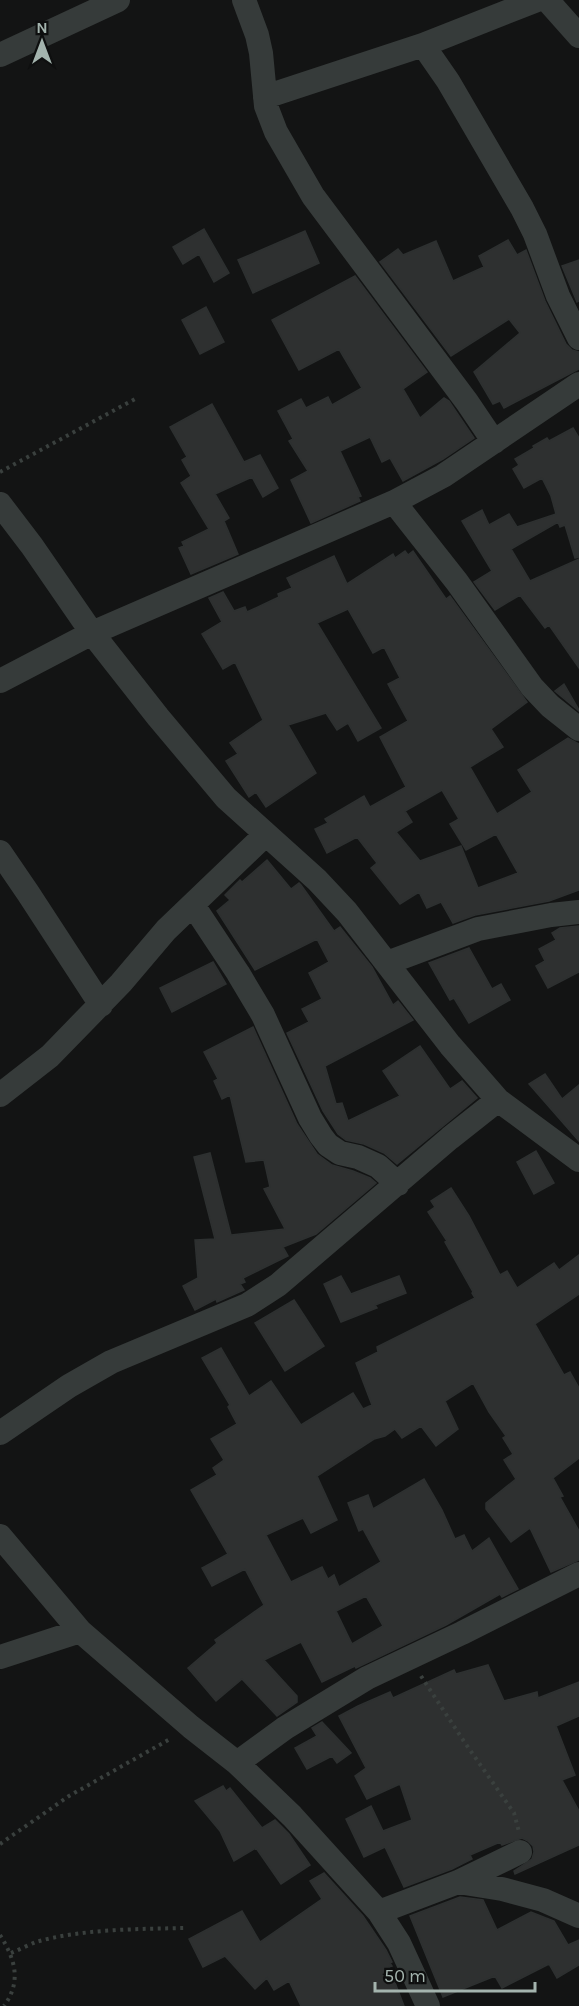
<svg xmlns="http://www.w3.org/2000/svg" width="579" height="2006" font-family="Karla,sans-serif">
<style>
.building{fill:#2e3030;stroke:#2d3030;stroke-width:1.5;fill-rule:evenodd}
.lines{fill:none;stroke-linecap:round;stroke-linejoin:round}
.path{stroke:#3a403e;stroke-width:4;stroke-dasharray:3 4.5;stroke-linecap:butt}
.minor{stroke:#363b3a;stroke-width:24}
</style>
<rect width="100%" height="100%" fill="#131414"/>
<path class="building" d="M204 229 229 273 214 282 199 254 183 264 173 247Z
M305 231 319 263 253 293 238 260Z
M508 240 517 255 526 250 545 301 566 344 572 350 579 352V369L504 408 500 401 493 404 474 372 520 333 509 319 451 356 380 262 398 249 403 255 436 241 453 281 484 267 479 256Z
M579 260V301L577 302 562 266Z
M355 276 427 372 403 389 420 418 444 398 449 401 474 438 443 459 403 481 390 458 382 462 370 437 340 451 361 496 358 497 360 501 311 523 291 480 308 471 289 441 293 439 278 411 301 399 306 408 328 397 332 405 362 388 339 349 299 370 272 320Z
M206 307 224 342 200 354 182 320Z
M212 404 244 462 260 455 278 488 263 497 252 477 215 494 229 518 224 521 238 554 191 574 179 548 184 546 182 542 209 529 181 483 191 476 182 460 187 457 170 427Z
M573 428 579 438V557L575 558 565 525 560 527 558 522 511 549 530 581 579 559V668L549 625 545 628 520 595 495 610 474 582 492 571 462 521 482 510 489 525 509 514 517 527 556 514 551 496 542 478 524 488 513 469 519 465 515 459 534 448 533 446 547 438 549 441Z
M405 551 408 555 413 551 446 599 450 596 527 702 491 729 503 747 470 767 497 814 532 792 518 770 568 738 579 744V890L549 901 475 915 453 923 441 902 427 908 419 892 400 904 371 868 377 863 357 837 327 853 315 829 328 823 325 819 364 796 370 807 406 787 380 737 408 721 388 684 400 678 384 647 373 653 348 609 317 623 381 728 358 741 348 723 337 730 326 713 288 725 316 773 266 807 256 792 249 797 226 761 238 754 230 743 263 720 235 662 223 669 202 634 222 622 209 598 223 592 234 611 245 607 247 612 279 597 278 594 292 588 287 578 334 556 347 584 393 554 395 558ZM442 790 459 819 450 824 466 850 496 834 518 873 478 888 461 846 420 861 396 832 412 822 405 811Z
M564 684 579 710V711L555 691Z
M267 860 291 889 299 883 301 885 334 931 340 927 372 967 393 1005 398 1001 413 1020 325 1066 336 1104 342 1103 348 1121 400 1096 383 1071 420 1046 450 1089 462 1081 477 1098 397 1164 384 1153 364 1144 346 1140 338 1134 323 1111 287 1033 309 1022 302 1009 322 999 309 973 329 962 317 939 255 970 217 911 230 900 225 895 240 880 242 882Z
M579 926V972L548 988 536 966 545 961 539 949 556 940 552 933 560 928Z
M469 948 492 989 501 984 510 1000 469 1023 454 998 450 1000 429 963Z
M213 962 226 984 172 1012 160 988Z
M253 1027 297 1124 317 1154 332 1165 353 1171 370 1178 376 1183 316 1234 283 1247 288 1256 243 1278 245 1282 240 1284 244 1290 217 1302 216 1299 195 1310 183 1286 198 1278 195 1240 215 1239 194 1157 210 1153 231 1235 285 1229 264 1189 270 1187 264 1160 246 1162 230 1095 222 1099 214 1081 218 1079 204 1052Z
M545 1074 562 1099 579 1085V1141L529 1084Z
M536 1151 554 1183 534 1194 517 1162Z
M451 1188 469 1216 500 1275 507 1271 517 1288 554 1263 559 1270 579 1255V1294L535 1324 564 1375 570 1372 579 1388V1458L553 1478 563 1496 560 1497 579 1531V1560L551 1572 530 1528 511 1542 486 1509V1503L516 1479 504 1460 513 1454 503 1438 506 1436 489 1412 473 1383 445 1401 458 1429 436 1446 421 1426 402 1438 395 1429 385 1436 374 1439 317 1476 337 1520 311 1533 303 1518 266 1535 291 1582 322 1567 328 1579 334 1575 339 1587 381 1562 363 1529 359 1531 348 1503 368 1495 373 1509 424 1479 442 1510 455 1539 464 1535 472 1551 489 1538 518 1589 502 1597 500 1594 446 1625 356 1668 355 1666 322 1682 301 1642 264 1660 297 1696V1702L277 1716 242 1679 216 1701 188 1668 217 1643 215 1640 264 1605 245 1569 212 1586 202 1568 228 1554 191 1490 217 1475 213 1468 224 1460 211 1439 237 1424 228 1407 230 1405 202 1358 221 1348 249 1396 271 1381 301 1425 353 1393 363 1409 372 1405 356 1363 378 1352 377 1347 475 1298 472 1293 473 1292 445 1242 447 1241 428 1212 435 1207 431 1201ZM366 1596 383 1626 352 1644 336 1611Z
M341 1276 351 1294 399 1276 406 1293 375 1305 377 1308 341 1322 324 1284Z
M294 1300 324 1346 285 1371 255 1323Z
M488 1665 504 1701 537 1692 538 1698 579 1682V1716L556 1726 575 1775 562 1780 579 1811V1845L515 1874 514 1871 532 1859 534 1852 533 1846 528 1841 522 1838 502 1845 500 1842 470 1855 472 1859 452 1869 404 1887 385 1847 364 1857 346 1819 371 1806 383 1831 412 1820 400 1784 367 1799 355 1776 366 1768 339 1716 358 1706 390 1692 393 1698 454 1670 456 1674Z
M322 1722 351 1753 337 1763 332 1756 307 1769 295 1748 317 1736 312 1728Z
M223 1786 226 1791 230 1788 262 1828 275 1820 289 1834 310 1865 281 1884 256 1848 234 1861 220 1831 195 1801Z
M324 1873 363 1916 386 1950 392 1962 390 1963 392 1966 389 1967 404 2006H301L289 1981 274 1990 267 1978 255 1989 225 1956 203 1967 189 1939 242 1911 260 1942 322 1899 310 1881Z
M460 1897 483 1900 497 1930 531 1912 554 1921 568 1945 579 1940V1965L557 1978 549 1964 502 1988 495 1976 443 1997 410 1916Z"/>
<g class="lines">
<path class="path" d="M0 472 135 399
M421 1676 463 1740 514 1813 519 1832
M0 1844 69 1796 170 1739
M0 1935C15 1959 22 1981 4 2006
M11 1953C19 1950 28 1945 36 1942 80 1929 139 1929 185 1928"/>
<path class="minor" d="M244 0 257 35 261 53 266 106 276 132 313 196 467 402 494 442
M547 0 579 36
M423 45 448 81 522 208 535 234 558 296 579 338
M0 55 118 0
M265 97 423 45 537 0
M394 502 457 582 532 687 550 706 579 729
M0 504 32 546 92 633 158 717 226 798 317 880 347 912 450 1045 498 1100 579 1160
M0 681 92 633 394 502 443 476 579 384
M0 852 28 893 101 1005
M193 905 238 973 263 1015 310 1118 321 1136 328 1145 340 1153 358 1157 378 1166 398 1184
M387 963 478 929 551 915 579 912
M0 1095 50 1056 121 983 166 930 265 835
M0 1433 69 1386 111 1362 247 1305 278 1285 450 1138 498 1100
M0 1536 80 1631 191 1727 237 1763 292 1816 379 1912 399 1943 428 2006
M0 1657 80 1631
M237 1763 285 1728 367 1678 462 1633 579 1574
M458 1882 502 1889 543 1900 579 1916
M379 1912 458 1882 520 1852"/>
</g>
<g transform="translate(42 42)" stroke="#0e0f0f" stroke-width="4.5" paint-order="stroke">
<path d="M0-4.5L10 22L0 15L-10 22Z" fill="#a4b4ae"/>
<text y="-9" font-size="16" font-weight="bold" text-anchor="middle" fill="#a4b4ae">N</text>
</g>
<path d="M375 1982v9h160v-9" fill="none" stroke="#a4b4ae" stroke-width="3"/>
<text x="384" y="1982" font-size="18" fill="#a4b4ae" stroke="#0e0f0f" stroke-width="4.5" paint-order="stroke">50 m</text>
</svg>
